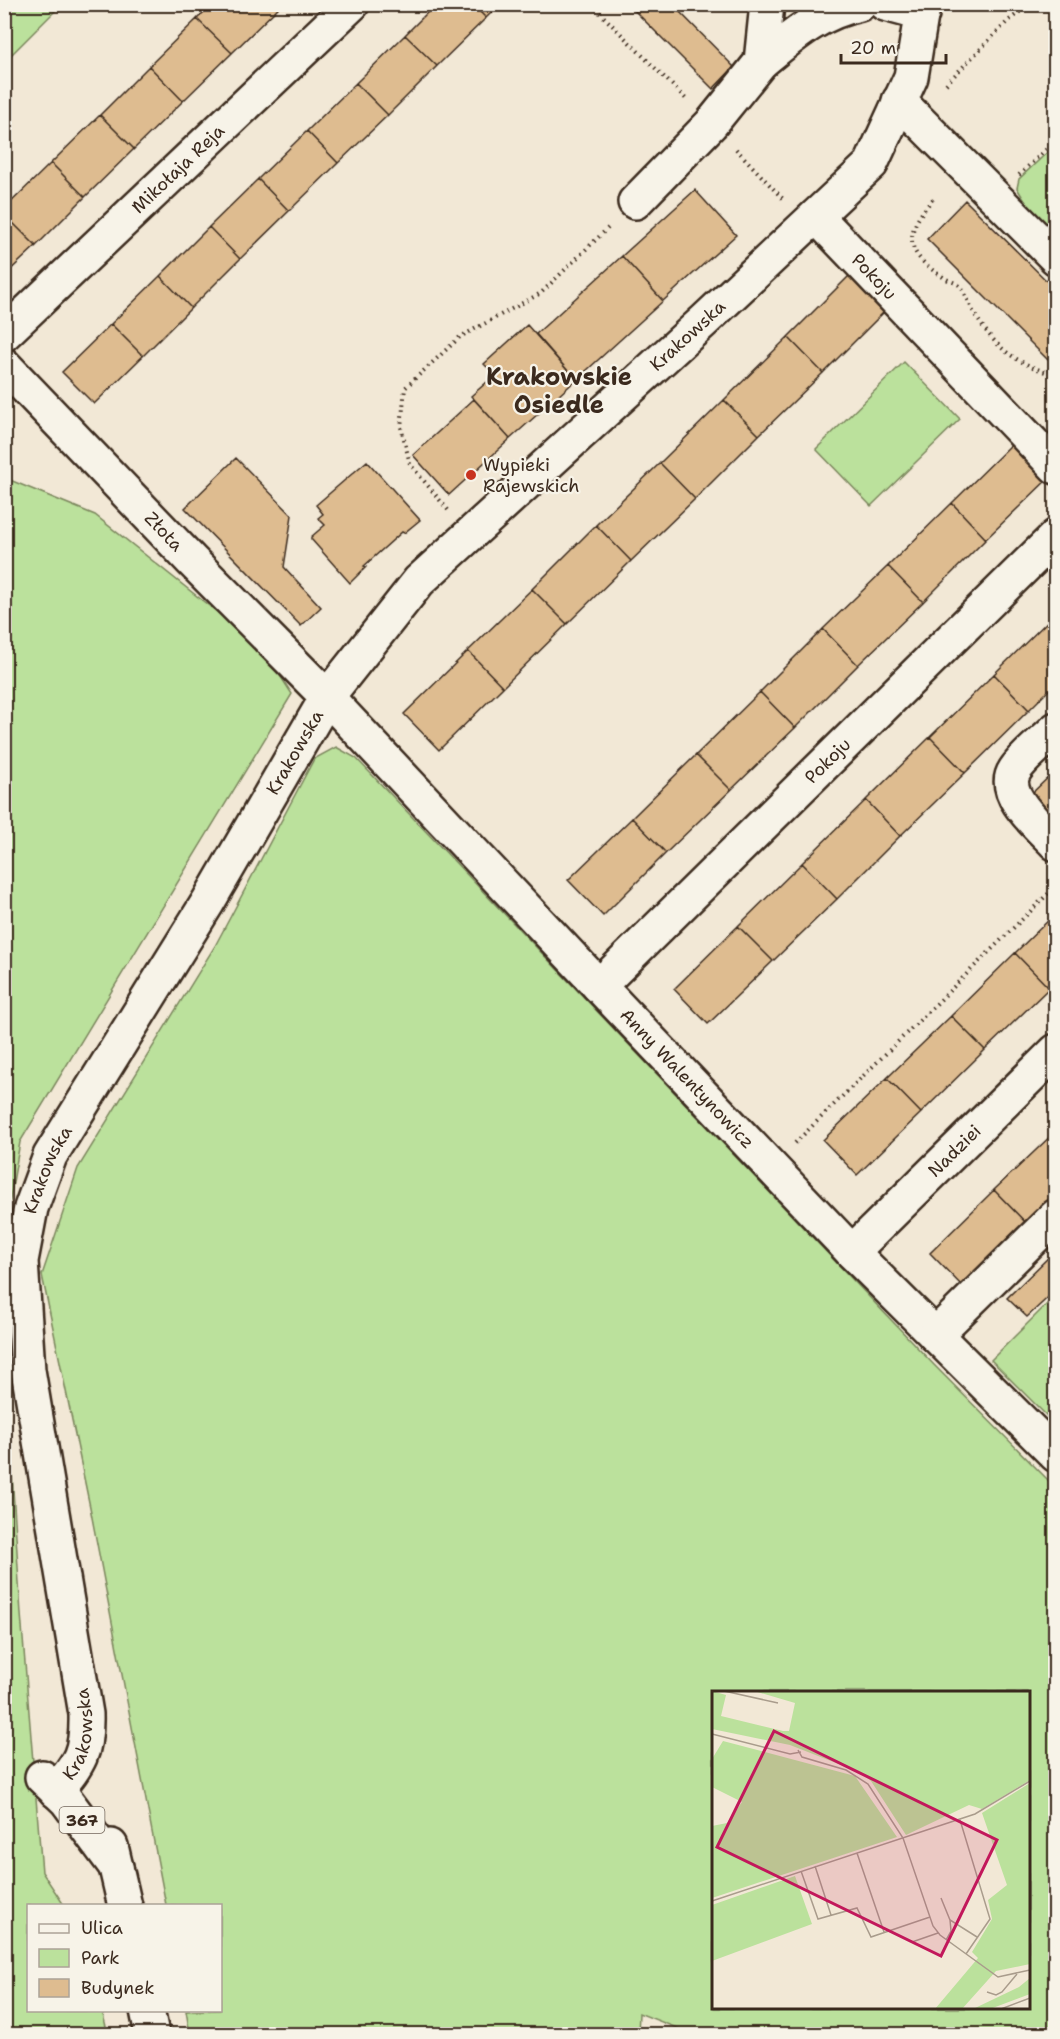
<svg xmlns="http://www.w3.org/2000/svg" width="1060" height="2039" font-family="'Shantell Sans',sans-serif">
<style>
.green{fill:#bbe19c;stroke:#7b865d;stroke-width:1.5;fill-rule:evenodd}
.building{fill:#debc90;stroke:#3b2a1e;stroke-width:1.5}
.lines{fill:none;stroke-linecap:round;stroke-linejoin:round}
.minor-casing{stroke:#3b2a1e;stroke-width:38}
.major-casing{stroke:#3b2a1e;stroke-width:38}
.path{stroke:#3b2a1e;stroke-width:4;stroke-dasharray:1.5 4.5;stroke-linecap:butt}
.minor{stroke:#f7f3e8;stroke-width:33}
.major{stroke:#f7f3e8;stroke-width:33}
.poi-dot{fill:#c8321e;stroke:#f7f3e8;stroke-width:2}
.labels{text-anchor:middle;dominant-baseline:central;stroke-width:4.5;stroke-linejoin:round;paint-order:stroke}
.shield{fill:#f7f3e8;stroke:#73665b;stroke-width:1.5}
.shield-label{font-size:16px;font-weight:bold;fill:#3b2a1e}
.street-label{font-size:18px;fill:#3b2a1e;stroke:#f7f3e8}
.poi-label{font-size:18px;fill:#3b2a1e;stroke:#f7f3e8;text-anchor:start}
.district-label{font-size:24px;font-weight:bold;fill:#3b2a1e;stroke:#f7f3e8}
.inset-road{fill:none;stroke:#a99c8c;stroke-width:1.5}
.view{fill:#c2185b;fill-opacity:0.15;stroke:#c2185b;stroke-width:3}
.inset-edge{fill:none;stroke:#3b2a1e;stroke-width:3}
</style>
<rect width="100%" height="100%" fill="#f2e8d6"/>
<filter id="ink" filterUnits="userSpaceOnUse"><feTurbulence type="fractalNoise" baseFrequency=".0167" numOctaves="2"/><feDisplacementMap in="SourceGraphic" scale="12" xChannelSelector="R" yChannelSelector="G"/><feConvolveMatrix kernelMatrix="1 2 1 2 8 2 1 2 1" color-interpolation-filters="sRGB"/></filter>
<g filter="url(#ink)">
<path class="green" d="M5 4 61 5 5 61 4 5Z
M1055 145V245L1037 221 1017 188 1019 179Z
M904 362 960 419 871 506 816 449Z
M5 478 95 515 262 648 292 694 20 1142 5 1228Z
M336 747 356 758 934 1365 1055 1487V2034H692L639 2013 638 2034H190L186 2011 220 2010V1906L166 1905 90 1507 42 1275 78 1168 215 946 314 759ZM1028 1692V2008H714V1692Z
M1055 1296V1424L991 1360Z
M4 1349 21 1614 42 1872 64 1905 28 1906V2010L102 2011 108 2034H5Z"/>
<path class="building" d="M212 4H280L281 5 232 53 197 19Z
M436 4H472L486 18 437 66 405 35Z
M472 4H500L486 18Z
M628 4H672L734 67 713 89Z
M197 19 232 53 183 101 149 66Z
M405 35 437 66 388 115 356 83Z
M149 66 183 101 134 149 100 115Z
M356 83 388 115 338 163 307 131Z
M100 115 134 149 85 197 51 163Z
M307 131 338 163 289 211 258 179Z
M51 163 85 197 36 246 4 214V209Z
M258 179 289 211 240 259 209 227Z
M695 190 736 235 663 301 622 256Z
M965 200 1056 290V351L1047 359 927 239Z
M4 214 36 246 4 276Z
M209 227 240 259 191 308 160 276Z
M622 256 663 301 576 380 536 334Z
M851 274 887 309 823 373 788 337Z
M160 276 191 308 143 356 111 324Z
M111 324 143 356 94 404 62 372Z
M527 325 576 380 510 439 471 396 495 375 484 364Z
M788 337 823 373 759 435 724 400Z
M474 399 510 439 449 495 413 455Z
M724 400 759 435 695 499 660 463Z
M1016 440 1051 476 986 539 952 503Z
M236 458 292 515 284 567 321 607 301 626 185 508Z
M367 461 420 520 404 533 402 532 364 566 366 567 350 583 311 539V537L325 525 318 518 323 514 316 505Z
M660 463 695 499 631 561 596 525Z
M952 503 986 539 923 602 888 566Z
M596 525 631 561 567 624 532 589Z
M888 566 923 602 858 665 823 629Z
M532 589 567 624 503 687 468 651Z
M1056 613V683L1029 710 994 674Z
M823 629 858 665 795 728 760 692Z
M468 651 503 687 439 750 404 714Z
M994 674 1029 710 965 773 930 737Z
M760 692 795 728 731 790 696 755Z
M930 737 965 773 900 836 866 800Z
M696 755 731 790 666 853 632 818Z
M1056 770V821L1030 795Z
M866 800 900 836 837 899 802 863Z
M632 818 666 853 603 916 568 880Z
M802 863 837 899 773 961 738 926Z
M1056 913V981L1049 988 1015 953Z
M738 926 773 961 708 1024 674 989Z
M1015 953 1049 988 985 1050 951 1016Z
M951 1016 985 1050 921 1113 887 1078Z
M887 1078 921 1113 857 1175 823 1140Z
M1056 1131V1198L1028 1225 994 1190Z
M994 1190 1028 1225 964 1288 930 1253Z
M1056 1250V1290L1027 1317 1007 1298Z"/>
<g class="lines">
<g class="minor-casing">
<g id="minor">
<path d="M885 4 922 14"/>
<path d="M761 62C793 36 819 12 860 4"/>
<path d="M899 101 1056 258"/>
<path d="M635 202 711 124 761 62 767 4"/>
<path id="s1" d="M816 216 1056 467"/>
<path id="s2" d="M4 334 352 4"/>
<path id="s3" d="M4 365 192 561 327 697 599 986 852 1252 1056 1455"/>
<path d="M1056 729C1043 742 1024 756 1015 770 999 794 1041 828 1056 844"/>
<path id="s4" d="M599 986 1056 536"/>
<path id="s5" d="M852 1252 1056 1051"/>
<path d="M935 1335 1056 1216"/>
</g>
</g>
<g class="major-casing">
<g id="major">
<path d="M42 1777 66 1800 116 1867"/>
<path id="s6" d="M56 1791C80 1762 87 1753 86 1714L28 1370 21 1261 31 1208 50 1156 208 902 327 697 419 581 705 320 871 164 911 77 923 4"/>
<path d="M111 1846 125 1906"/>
<path d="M147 2010 152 2034"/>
</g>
</g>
<path class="path" d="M591 4 688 101
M946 84 1008 21 1030 4
M736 149 784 200
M1019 175 1056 140
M933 199C903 233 904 253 943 277 948 281 956 282 960 286 966 293 970 306 975 315 995 346 1010 359 1045 372L1056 367
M448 510 410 464 401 427 405 388 460 337 541 293 610 226
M795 1143 1056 886"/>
<use href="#minor" class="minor"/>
<use href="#major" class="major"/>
</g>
</g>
<circle class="poi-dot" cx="471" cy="475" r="6"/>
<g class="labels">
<rect class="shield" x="59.5" y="1807" width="45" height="26" rx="4.5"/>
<g class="shield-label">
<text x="82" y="1820">367</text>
</g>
<g class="street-label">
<text stroke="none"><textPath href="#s2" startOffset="240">Mikołaja Reja</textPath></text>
<text stroke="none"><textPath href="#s1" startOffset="84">Pokoju</textPath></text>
<text stroke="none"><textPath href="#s6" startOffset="1701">Krakowska</textPath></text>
<text stroke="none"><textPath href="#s3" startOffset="231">Złota</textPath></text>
<text stroke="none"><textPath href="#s6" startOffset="1125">Krakowska</textPath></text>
<text stroke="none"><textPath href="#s4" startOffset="321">Pokoju</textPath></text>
<text stroke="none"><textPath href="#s3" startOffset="988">Anny Walentynowicz</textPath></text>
<text stroke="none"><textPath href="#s5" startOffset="144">Nadziei</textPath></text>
<text stroke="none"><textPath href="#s6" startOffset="639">Krakowska</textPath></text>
<text stroke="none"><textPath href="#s6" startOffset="64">Krakowska</textPath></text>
</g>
<g class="poi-label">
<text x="483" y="465">Wypieki<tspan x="483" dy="21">Rajewskich</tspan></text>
</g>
<g class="district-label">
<text x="559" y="377">Krakowskie<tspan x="559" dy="28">Osiedle</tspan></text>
</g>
</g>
<g transform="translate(712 1691)">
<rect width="318" height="318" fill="#f2e8d6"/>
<path d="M0 0 14 4 9 25 71 40H77L83 12 42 0H318V89L270 118 257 114 194 144 159 90 147 81 78 54 0 38ZM11 50 143 85 185 146 0 207V135L15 132 30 111 0 96V68ZM318 92V273L284 280 250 318H223L266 267 260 261 280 228 276 209 295 194 270 122ZM83 185 100 233 0 270V214ZM318 287V303L278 318H261L307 296Z" fill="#bbe19c"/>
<path class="inset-road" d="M12 0 66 12M0 43 78 63 89 61M86 59 90 66 134 79 156 93 191 147 221 235 228 244 286 286 318 279M248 129 278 228 254 263M145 162 172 241M103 175 119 224M89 180 106 228 145 217 159 246 218 226M229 207 238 229 265 246M0 210 263 123 318 90M234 249 239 240 238 229M200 251 226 242M275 301 284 304 290 301 305 283M289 318 318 307"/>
<path class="view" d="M62 40 285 149 229 265 5 156Z"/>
<rect width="318" height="318" class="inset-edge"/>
</g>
<rect width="1060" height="2039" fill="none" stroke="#f7f3e8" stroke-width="24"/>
<rect x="12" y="12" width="1036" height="2015" fill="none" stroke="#3b2a1e" stroke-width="2" filter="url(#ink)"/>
<rect x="27" y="1904" width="195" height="108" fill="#f7f3e8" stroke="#aca397" stroke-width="1.5"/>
<rect x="39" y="1924" width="30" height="9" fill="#f7f3e8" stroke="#aca397" stroke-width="1.5"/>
<text x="81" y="1934" font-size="18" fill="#3b2a1e">Ulica</text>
<rect x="39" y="1949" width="30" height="18" fill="#bbe19c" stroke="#aca397" stroke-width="1.5"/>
<text x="81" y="1964" font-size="18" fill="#3b2a1e">Park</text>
<rect x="39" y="1979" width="30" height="18" fill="#debc90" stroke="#aca397" stroke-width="1.5"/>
<text x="81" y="1994" font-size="18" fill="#3b2a1e">Budynek</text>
<path d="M841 54v9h105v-9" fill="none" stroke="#3b2a1e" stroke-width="3"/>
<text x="850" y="54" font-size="18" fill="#3b2a1e" stroke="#f7f3e8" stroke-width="4.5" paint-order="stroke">20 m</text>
</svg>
